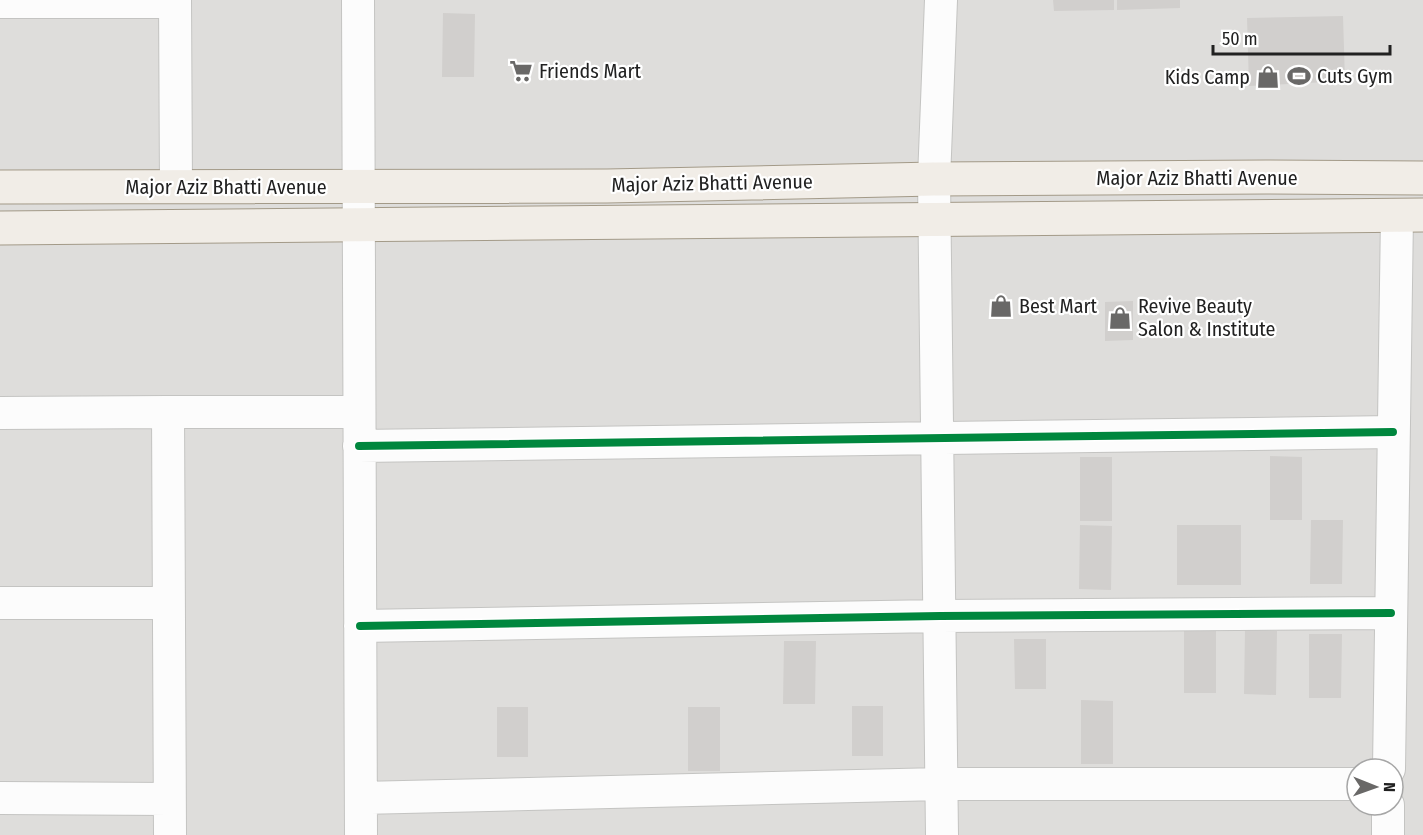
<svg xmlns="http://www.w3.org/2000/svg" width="1423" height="835" font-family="'Fira Sans Condensed',sans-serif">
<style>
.residential{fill:#dedddb;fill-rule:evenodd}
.building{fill:#d1cfcd}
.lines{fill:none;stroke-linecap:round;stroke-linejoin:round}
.minor-casing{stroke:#c4c4c2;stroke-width:34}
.major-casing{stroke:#a39a88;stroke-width:35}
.minor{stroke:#fcfcfc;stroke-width:32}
.major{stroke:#f1ede7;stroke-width:33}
.cycleway-casing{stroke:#fff;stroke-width:11}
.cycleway{stroke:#00873e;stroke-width:8}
.labels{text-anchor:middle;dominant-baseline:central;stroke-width:4.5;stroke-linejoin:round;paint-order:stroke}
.poi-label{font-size:20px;fill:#212121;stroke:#fff;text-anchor:start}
.street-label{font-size:20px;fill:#212121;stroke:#fff}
</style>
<rect width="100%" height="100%" fill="#eeedea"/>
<path class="residential" d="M0 0H1423V835H0ZM1357 769H1393V805H1357Z"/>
<path class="building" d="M1053 0H1114V10L1054 11Z
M1117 0H1180V8L1117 10Z
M443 13 475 14 474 77H442Z
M1343 16 1345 81 1249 86 1247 18Z
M1133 301V340L1105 341V302Z
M1270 456 1302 457V520H1270Z
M1080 457H1112V521H1080Z
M1311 520H1343L1342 584H1310Z
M1080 525 1112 526 1111 590 1079 589Z
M1177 525H1241V585H1177Z
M1184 629H1216V693H1184Z
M1245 630 1277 631 1276 695 1244 694Z
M1309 634H1342L1341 698H1309Z
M1014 639H1046V689H1015Z
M784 641H816L815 704H783Z
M1081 700 1113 701V764H1081Z
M852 706H883V756H852Z
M497 707H528V757H497Z
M688 707H720V771H688Z"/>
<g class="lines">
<g class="minor-casing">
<path id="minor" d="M175 0 176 187
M358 0 361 835
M941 0 934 179 942 835
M0 2H175
M168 412 170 835
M0 413 168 412H359
M359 446 1393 432
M0 603H168
M360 626 940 616 1391 613
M1389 769 1397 215
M0 798 169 799
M361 798 941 784H1357
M1388 835V805"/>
</g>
<g class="major-casing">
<path id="major" d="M0 187 607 186 934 179 1266 177 1423 178
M0 228 1423 215"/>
</g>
<use href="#minor" class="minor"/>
<use href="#major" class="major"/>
<g class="cycleway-casing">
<path id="cycleway" d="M359 446 1393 432
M360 626 940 616 1391 613"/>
</g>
<use href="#cycleway" class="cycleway"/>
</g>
<defs>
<g id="supermarket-bare" transform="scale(1.8)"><path d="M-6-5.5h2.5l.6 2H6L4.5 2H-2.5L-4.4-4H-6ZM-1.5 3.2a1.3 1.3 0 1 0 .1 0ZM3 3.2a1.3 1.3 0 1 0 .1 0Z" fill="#696867" stroke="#fff" stroke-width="2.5" paint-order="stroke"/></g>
<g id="stadium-bare" transform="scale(1.8)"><path d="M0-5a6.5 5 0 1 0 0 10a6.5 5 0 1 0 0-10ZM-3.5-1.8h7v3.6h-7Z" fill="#696867" stroke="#fff" stroke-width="2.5" paint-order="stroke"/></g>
<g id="shop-bare" transform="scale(1.8)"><path d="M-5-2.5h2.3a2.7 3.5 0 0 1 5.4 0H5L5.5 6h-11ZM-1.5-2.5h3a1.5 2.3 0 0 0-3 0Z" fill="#696867" stroke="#fff" stroke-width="2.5" paint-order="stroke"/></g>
</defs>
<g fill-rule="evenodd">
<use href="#supermarket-bare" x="521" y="71"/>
<use href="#stadium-bare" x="1299" y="76"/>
<use href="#shop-bare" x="1268" y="77"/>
<use href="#shop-bare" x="1001" y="306"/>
<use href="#shop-bare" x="1120" y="318"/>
</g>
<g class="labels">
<g class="poi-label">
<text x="539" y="71">Friends Mart</text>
<text x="1317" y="76">Cuts Gym</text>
<text x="1250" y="77" text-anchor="end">Kids Camp</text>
<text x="1019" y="306">Best Mart</text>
<text x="1138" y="306">Revive Beauty<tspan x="1138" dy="23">Salon &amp; Institute</tspan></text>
</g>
<g class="street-label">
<text x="1197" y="178">Major Aziz Bhatti Avenue</text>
<text transform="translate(712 183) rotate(-1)">Major Aziz Bhatti Avenue</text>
<text x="226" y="187">Major Aziz Bhatti Avenue</text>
</g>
</g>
<g transform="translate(1375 787) rotate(91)"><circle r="28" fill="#ffffff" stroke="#a6a6a6" stroke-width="1.5"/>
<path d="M0-4.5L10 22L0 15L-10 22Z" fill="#696867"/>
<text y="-9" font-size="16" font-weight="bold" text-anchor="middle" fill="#212121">N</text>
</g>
<path d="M1213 45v9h177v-9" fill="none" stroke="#212121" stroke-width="3"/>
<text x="1222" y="45" font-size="18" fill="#212121" stroke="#ffffff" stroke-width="4.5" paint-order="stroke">50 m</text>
</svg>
